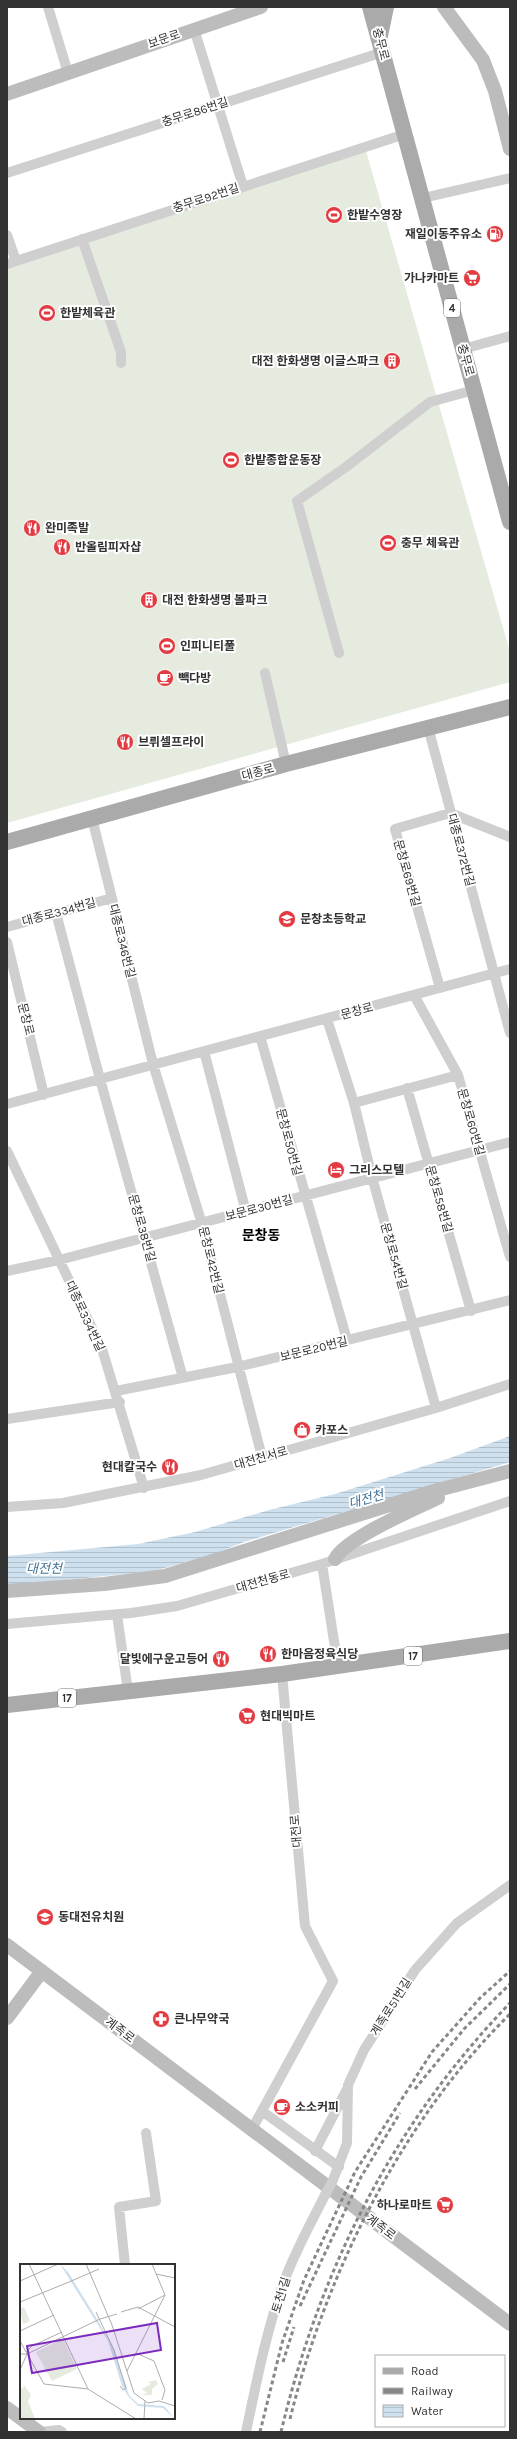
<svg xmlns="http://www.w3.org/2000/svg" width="517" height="2439" font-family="Karla,'Noto Sans KR',sans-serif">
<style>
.pitch{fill:#e5ebde}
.water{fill:url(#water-rules)}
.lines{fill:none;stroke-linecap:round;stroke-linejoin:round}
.street{stroke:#cfcfcf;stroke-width:10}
.secondary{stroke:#bcbcbc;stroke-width:14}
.primary{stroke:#aaa;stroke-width:16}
.rail{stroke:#878787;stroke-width:3;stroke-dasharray:4 3;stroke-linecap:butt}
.street-bridge{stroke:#cfcfcf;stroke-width:10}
.labels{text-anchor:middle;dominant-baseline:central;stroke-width:4;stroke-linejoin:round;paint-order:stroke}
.shield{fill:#fff;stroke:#707070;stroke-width:1}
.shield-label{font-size:11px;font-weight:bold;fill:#323232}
.street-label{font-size:12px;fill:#323232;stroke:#fff}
.poi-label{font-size:12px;font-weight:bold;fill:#323232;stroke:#fff;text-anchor:start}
.water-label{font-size:13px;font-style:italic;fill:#407194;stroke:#fff}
.quarter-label{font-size:14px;font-weight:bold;fill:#000;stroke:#fff}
.inset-road{fill:none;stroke:#adadad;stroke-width:1}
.view{fill:#7b2cbf;fill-opacity:0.15;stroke:#7b2cbf;stroke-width:2}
.inset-edge{fill:none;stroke:#323232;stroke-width:2}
</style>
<defs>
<pattern id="water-rules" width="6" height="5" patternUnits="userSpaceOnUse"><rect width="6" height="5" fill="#cee0ed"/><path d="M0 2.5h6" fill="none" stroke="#b1c1cc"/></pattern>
</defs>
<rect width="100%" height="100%" fill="#fff"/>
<path class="pitch" d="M366 151 510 652V682L7 823V268Z"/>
<path class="water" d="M510 1436V1462L507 1463 244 1542 211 1555 154 1571 7 1586V1556L138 1544 195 1532 269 1510 335 1494 450 1458Z"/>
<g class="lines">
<path class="street" d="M48 7 68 73
M194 29 243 186
M7 173 383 52
M423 198 510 178
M7 235 16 261
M82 239 121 352V363
M7 264 405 134
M463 349 510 336
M339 653 297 501 346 467 430 402 474 390
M265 673 286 764
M428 727 510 1033
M92 818 153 1064 202 1224 262 1457
M56 913 100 1079 183 1378
M7 927 112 898
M7 942 44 1095
M440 988 395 829 450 813 510 837
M414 995 458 1075 510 1257
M327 1019 354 1103 372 1177 436 1408
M260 1036 347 1340
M204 1051 246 1212
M407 1088 471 1311
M354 1103 458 1075
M7 1104 510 969
M7 1151 102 1349 144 1488
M7 1271 59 1260 510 1142
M116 1391 237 1367 510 1300
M7 1419 120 1402
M7 1507 63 1503 201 1475 436 1408 510 1384
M322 1564 338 1667
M117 1615 128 1691
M7 1624 131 1613 177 1606 322 1564 510 1501
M262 2111 339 2167
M252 2129 333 1981 305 1926 282 1674
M315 2151 347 2089
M333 2180 347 2143 348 2085 364 2050 415 1970 457 1923 510 1885
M125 2265 119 2207 156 2201 146 2133
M39 2432 59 2430 62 2432
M246 2432C256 2384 266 2333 282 2287 293 2255 310 2225 325 2195"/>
<path class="secondary" d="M444 7 483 60 495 91 510 149
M7 94 261 7
M335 1559C346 1538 414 1509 438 1498
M7 1591 104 1584 165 1576 434 1491 510 1471
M7 1945 510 2324
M7 2018 42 1971
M7 2408 39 2432"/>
<path class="primary" d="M370 7 510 522
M380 36 386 7
M7 842 286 764 510 707
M7 1705 282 1674 510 1641"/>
<path class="rail" d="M415 2089 464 2029 510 1984
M300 2306 361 2177 400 2113
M283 2362 294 2327
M290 2419C326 2273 402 2120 510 2014
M260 2432 282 2343 304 2280 355 2172 432 2052 480 1998 510 1971
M281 2432C320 2269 393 2124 510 2003"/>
<path class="street-bridge" d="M325 2195 333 2180"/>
</g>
<defs>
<g id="stadium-disc" transform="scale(0.9)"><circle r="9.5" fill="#e23b42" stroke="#fff"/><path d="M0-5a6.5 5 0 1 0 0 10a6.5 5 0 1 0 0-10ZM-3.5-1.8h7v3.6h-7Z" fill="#fff"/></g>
<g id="fuel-disc" transform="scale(0.9)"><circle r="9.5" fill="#e23b42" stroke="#fff"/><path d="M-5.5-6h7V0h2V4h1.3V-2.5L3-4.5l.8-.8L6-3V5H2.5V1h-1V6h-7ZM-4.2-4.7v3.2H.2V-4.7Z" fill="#fff"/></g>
<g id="supermarket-disc" transform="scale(0.9)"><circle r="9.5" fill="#e23b42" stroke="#fff"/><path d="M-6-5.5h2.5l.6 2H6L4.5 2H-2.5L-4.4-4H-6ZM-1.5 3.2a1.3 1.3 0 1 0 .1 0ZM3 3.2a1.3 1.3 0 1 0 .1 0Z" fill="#fff"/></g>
<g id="building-disc" transform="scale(0.9)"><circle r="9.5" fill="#e23b42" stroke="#fff"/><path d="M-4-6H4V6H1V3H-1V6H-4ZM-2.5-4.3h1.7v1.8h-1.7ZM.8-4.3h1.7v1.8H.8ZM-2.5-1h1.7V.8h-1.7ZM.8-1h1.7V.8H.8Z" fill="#fff"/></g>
<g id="restaurant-disc" transform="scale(0.9)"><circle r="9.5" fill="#e23b42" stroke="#fff"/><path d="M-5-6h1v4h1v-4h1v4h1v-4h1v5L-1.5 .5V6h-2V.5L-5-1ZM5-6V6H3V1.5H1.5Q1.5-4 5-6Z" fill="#fff"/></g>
<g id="cafe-disc" transform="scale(0.9)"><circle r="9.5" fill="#e23b42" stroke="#fff"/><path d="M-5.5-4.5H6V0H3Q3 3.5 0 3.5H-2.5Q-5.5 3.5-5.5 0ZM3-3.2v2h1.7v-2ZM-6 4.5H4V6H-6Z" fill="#fff"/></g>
<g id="school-disc" transform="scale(0.9)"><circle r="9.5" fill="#e23b42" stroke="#fff"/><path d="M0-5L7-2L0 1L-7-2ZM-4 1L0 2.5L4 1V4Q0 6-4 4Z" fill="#fff"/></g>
<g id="hotel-disc" transform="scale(0.9)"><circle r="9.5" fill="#e23b42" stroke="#fff"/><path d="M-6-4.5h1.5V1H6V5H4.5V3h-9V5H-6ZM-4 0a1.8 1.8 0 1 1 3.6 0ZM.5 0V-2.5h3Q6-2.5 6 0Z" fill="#fff"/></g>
<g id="shop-disc" transform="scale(0.9)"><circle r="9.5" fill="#e23b42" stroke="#fff"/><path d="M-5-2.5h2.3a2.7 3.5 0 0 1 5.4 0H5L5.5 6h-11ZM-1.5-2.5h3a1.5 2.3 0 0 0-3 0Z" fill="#fff"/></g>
<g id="pharmacy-disc" transform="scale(0.9)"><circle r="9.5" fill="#e23b42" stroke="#fff"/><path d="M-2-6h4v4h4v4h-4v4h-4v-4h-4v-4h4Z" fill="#fff"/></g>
</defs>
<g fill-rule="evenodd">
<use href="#stadium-disc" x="334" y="215"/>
<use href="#fuel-disc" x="495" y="234"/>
<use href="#supermarket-disc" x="472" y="278"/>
<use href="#stadium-disc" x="47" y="313"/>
<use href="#building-disc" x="392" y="361"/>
<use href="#stadium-disc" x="231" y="460"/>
<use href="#restaurant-disc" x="32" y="528"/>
<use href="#stadium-disc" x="388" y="543"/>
<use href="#restaurant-disc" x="62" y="547"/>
<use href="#building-disc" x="149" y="600"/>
<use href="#stadium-disc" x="167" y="646"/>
<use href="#cafe-disc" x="165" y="678"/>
<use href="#restaurant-disc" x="125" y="742"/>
<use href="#school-disc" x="287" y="919"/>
<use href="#hotel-disc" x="336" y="1170"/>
<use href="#shop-disc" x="302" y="1430"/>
<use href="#restaurant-disc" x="170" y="1467"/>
<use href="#restaurant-disc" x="268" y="1654"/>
<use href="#restaurant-disc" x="221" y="1659"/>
<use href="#supermarket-disc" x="247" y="1716"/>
<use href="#school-disc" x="45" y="1917"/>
<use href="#pharmacy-disc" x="161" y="2019"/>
<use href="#cafe-disc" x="282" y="2107"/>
<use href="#supermarket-disc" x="445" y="2205"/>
</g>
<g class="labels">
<g class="shield">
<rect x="444" y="299" width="16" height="18" rx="3"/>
<rect x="404" y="1647" width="18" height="18" rx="3"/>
<rect x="58" y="1689" width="18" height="18" rx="3"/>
</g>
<g class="shield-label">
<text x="452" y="308">4</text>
<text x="413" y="1656">17</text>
<text x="67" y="1698">17</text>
</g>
<g class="street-label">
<text transform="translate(164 39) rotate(-19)">보문로</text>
<text transform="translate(381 44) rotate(75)">충무로</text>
<text transform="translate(195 112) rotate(-18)">충무로86번길</text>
<text transform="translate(206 198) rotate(-18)">충무로92번길</text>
<text transform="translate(466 360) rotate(75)">충무로</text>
<text transform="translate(258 772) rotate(-15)">대종로</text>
<text transform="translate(461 850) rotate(75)">대종로372번길</text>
<text transform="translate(407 873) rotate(74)">문창로69번길</text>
<text transform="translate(59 912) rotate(-15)">대종로334번길</text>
<text transform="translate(122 941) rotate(76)">대종로346번길</text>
<text transform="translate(357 1011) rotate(-15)">문창로</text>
<text transform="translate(26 1019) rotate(76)">문창로</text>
<text transform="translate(471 1122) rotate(74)">문창로60번길</text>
<text transform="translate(289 1142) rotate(75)">문창로50번길</text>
<text transform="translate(439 1199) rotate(74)">문창로58번길</text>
<text transform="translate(259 1208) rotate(-15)">보문로30번길</text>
<text transform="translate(142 1228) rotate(74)">문창로38번길</text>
<text transform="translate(394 1256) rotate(74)">문창로54번길</text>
<text transform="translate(211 1260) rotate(76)">문창로42번길</text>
<text transform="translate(85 1316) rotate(65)">대종로334번길</text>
<text transform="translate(314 1349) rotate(-14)">보문로20번길</text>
<text transform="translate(261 1458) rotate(-16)">대전천서로</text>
<text transform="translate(263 1581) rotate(-16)">대전천동로</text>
<text transform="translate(296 1831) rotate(-95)">대전로</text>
<text transform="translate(391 2007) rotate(-58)">계족로51번길</text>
<text transform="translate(120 2030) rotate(37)">계족로</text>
<text transform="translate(381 2227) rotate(37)">계족로</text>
<text transform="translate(281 2295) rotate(-73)">토천1길</text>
</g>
<g class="poi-label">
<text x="347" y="215">한밭수영장</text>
<text x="482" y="234" text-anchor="end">재일이동주유소</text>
<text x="459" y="278" text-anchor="end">가나카마트</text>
<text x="60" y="313">한밭체육관</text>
<text x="379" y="361" text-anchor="end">대전 한화생명 이글스파크</text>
<text x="244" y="460">한밭종합운동장</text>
<text x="45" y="528">완미족발</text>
<text x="401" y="543">충무 체육관</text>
<text x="75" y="547">반올림피자샵</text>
<text x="162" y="600">대전 한화생명 볼파크</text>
<text x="180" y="646">인피니티풀</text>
<text x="178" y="678">빽다방</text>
<text x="138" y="742">브뤼셀프라이</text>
<text x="300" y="919">문창초등학교</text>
<text x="349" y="1170">그리스모텔</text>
<text x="315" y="1430">카포스</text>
<text x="157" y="1467" text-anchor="end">현대칼국수</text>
<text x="281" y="1654">한마음정육식당</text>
<text x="208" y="1659" text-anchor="end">달빛에구운고등어</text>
<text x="260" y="1716">현대빅마트</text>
<text x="58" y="1917">동대전유치원</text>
<text x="174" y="2019">큰나무약국</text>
<text x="295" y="2107">소소커피</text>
<text x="432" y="2205" text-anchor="end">하나로마트</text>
</g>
<g class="water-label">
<text transform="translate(366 1499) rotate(-16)">대전천</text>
<text x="44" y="1568">대전천</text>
</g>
<g class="quarter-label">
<text x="261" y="1235">문창동</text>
</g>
</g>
<g transform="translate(20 2264)">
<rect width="155" height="155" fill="#fff"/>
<path d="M136 116 138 120 132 125V131H121L127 129 122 125 131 120 128 118ZM4 121 11 131 8 137 15 155H0V124L3 125Z" fill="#e5ebde"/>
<path d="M4 43 10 57 3 60 0 45ZM43 75 57 105 32 117 16 88Z" fill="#e5ebde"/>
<path d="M40 0 48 8 77 55 94 86 109 131 118 140 144 142 155 155 143 144 118 142 108 132 102 122 88 77Z" fill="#cee0ed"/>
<path class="inset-road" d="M9 0 68 125 116 155M66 0 92 61 114 129 128 139 139 137 155 142M136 10 155 14M0 17 38 0M49 18 79 5M0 38 49 18M118 45 145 31M76 48 94 86 106 124 103 126 100 122M101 48 118 43 155 63M0 67 34 51M0 77 24 120 68 125M6 88 12 82 42 68M116 89 134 97 145 126 142 136M0 90H7L80 55 97 50M0 106 7 90M107 107 145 31 132 0M124 155 125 137"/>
<path class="view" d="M137 59 141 86 12 109 7 82Z"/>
<rect width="155" height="155" class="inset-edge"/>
</g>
<rect width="517" height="2439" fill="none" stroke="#323232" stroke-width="16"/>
<rect x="375" y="2355" width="130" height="72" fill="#ffffff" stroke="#adadad"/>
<rect x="383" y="2368" width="20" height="6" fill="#aaaaaa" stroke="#adadad"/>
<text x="411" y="2375" font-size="12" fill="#323232">Road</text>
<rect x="383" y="2388" width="20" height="6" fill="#878787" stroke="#adadad"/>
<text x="411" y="2395" font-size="12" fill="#323232">Railway</text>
<rect x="383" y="2405" width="20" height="12" fill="url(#water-rules)" stroke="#adadad"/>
<text x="411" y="2415" font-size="12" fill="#323232">Water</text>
</svg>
